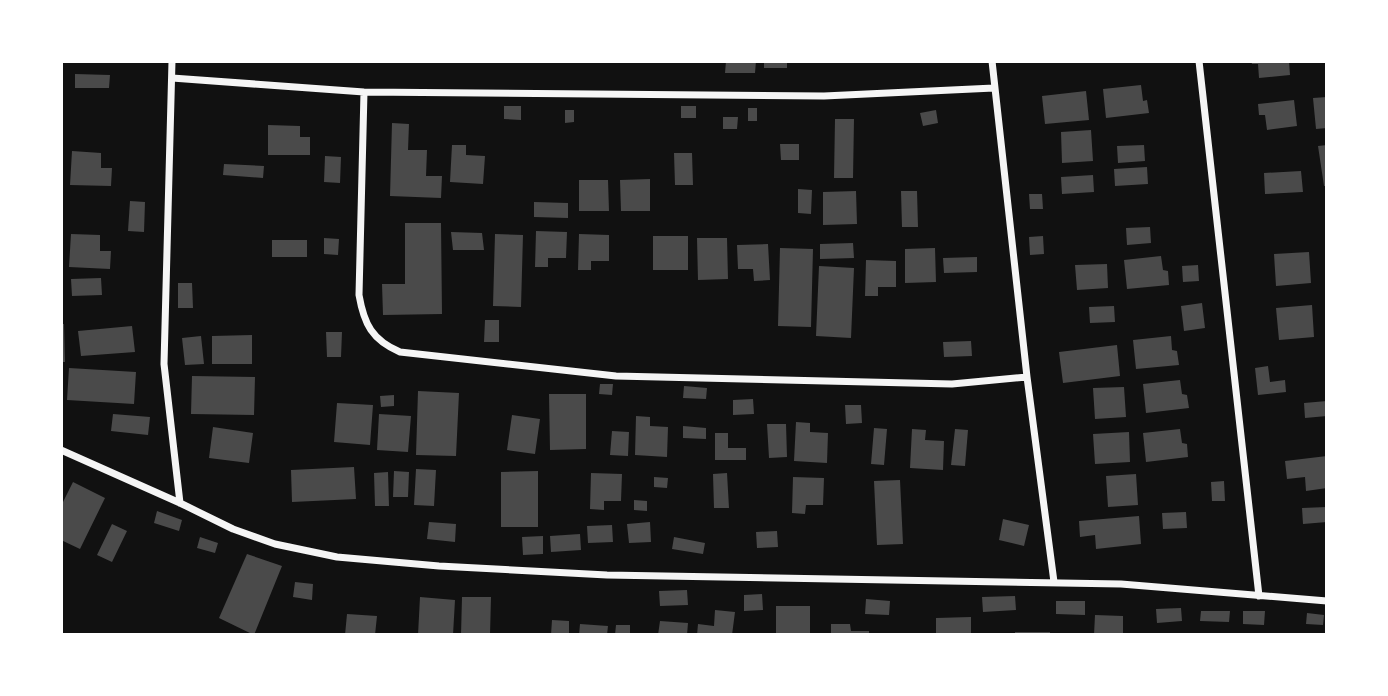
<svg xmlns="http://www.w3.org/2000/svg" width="1388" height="696" font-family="'Work Sans',sans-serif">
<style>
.building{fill:#4a4a4a}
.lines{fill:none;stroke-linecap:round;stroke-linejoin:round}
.minor{stroke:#f5f5f5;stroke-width:7}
</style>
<rect width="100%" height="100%" fill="#111"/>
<path class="building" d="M726 61H756L755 73H725Z
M764 61H787V68H764Z
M1251 61H1289L1290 75 1259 78 1258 64H1252Z
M75 74 110 75 109 88H75Z
M1141 85 1143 101 1147 100 1149 113 1106 118 1103 89Z
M1086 91 1089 120 1045 124 1042 96Z
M1327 97V128L1316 129 1313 98Z
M1294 100 1297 126 1267 130 1265 115H1259L1258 104Z
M504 106H521V120L504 119Z
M681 106H696V118H681Z
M748 108H757V121H748Z
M565 110H574V122L565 123Z
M936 110 938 123 923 126 920 113Z
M723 117H738L737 129H723Z
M835 119H854L853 178H834Z
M392 123 409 124 408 150H427L426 176H442L441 198 390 196Z
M268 125 300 126V137H310V155H268Z
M1091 130 1093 161 1062 163 1061 132Z
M780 144H799V160H781Z
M452 145H466V155L485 156 483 184 450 182Z
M1144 145 1145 161 1118 163 1117 146Z
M1327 145V186H1324L1318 146Z
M72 151 101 153V168H112L111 186 70 185Z
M674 153H692L693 185H675Z
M325 156 341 157 340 183 324 182Z
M224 164 264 166 263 178 223 175Z
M1147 167 1148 184 1115 186 1114 169Z
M1301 171 1303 192 1265 194 1264 173Z
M1093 175 1094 192 1062 194 1061 177Z
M650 179V211H621L620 180Z
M579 180H608L609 211H579Z
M798 189 812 190 811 214 798 213Z
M856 191 857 224 823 225V192Z
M901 191H917L918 227H902Z
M1029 194H1042L1043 209H1030Z
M130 201 145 202 144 232 128 231Z
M534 202 568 203V218L534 217Z
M405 223H441L442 314 383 315 382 284H405Z
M1150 227 1151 243 1127 245 1126 228Z
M536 231 567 232 566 258H548V267H535Z
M451 232 482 233 484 250H453Z
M71 234 100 235V251H111L110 269 69 267Z
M495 234 523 235 521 307 493 306Z
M579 234 609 235V261H591V270H578Z
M653 236H688V270H653Z
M1043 236 1044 254 1030 255 1029 237Z
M324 238 339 239 338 255 324 254Z
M697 238H727L728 279 698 280Z
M272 240H307V257H272Z
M853 243 854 258 820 259V244Z
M768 244 770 280 754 281 753 269H738L737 245Z
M780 248 813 249 811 327 778 326Z
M935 248 936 282 905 283V249Z
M1309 252 1311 283 1276 286 1274 254Z
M1161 256 1163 270 1168 271 1169 285 1127 289 1124 260Z
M977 257V272L944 273 943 258Z
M866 260 896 261V287H878V296H865Z
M1107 264 1108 288 1077 290 1075 265Z
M1198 265 1199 281 1183 282 1182 266Z
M819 266 854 268 851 338 816 336Z
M101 278 102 295 72 296 71 279Z
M178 283H192L193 308H178Z
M1202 303 1205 328 1184 331 1181 306Z
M1312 305 1314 337 1279 340 1276 308Z
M1114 306 1115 322 1090 323 1089 307Z
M485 320H499V342H484Z
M61 324H64L65 362H61Z
M132 326 135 352 81 356 78 331Z
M326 332H342L341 357H327Z
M252 335V364H212V336Z
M201 336 204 364 185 365 182 338Z
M1171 336 1172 350 1177 351 1179 365 1136 369 1133 340Z
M971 341 972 356 944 357 943 342Z
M1117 345 1120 376 1063 383 1059 352Z
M1268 366 1270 382 1285 380 1286 392 1258 395 1255 368Z
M69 368 136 372 134 404 67 400Z
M192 376 255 377 254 415 191 414Z
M1180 380 1182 394 1187 395 1189 408 1146 413 1143 384Z
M600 384H613L612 395 599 394Z
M684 386 707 388 706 399 683 398Z
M1124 387 1126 417 1095 419 1093 388Z
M418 391 459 393 456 456 416 455Z
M549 394H586V449L550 450Z
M394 395V406L381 407 380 396Z
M753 399 754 414 733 415V400Z
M1327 401V416L1305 418 1304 403Z
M337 403 373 405 370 445 334 442Z
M845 405H861L862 423 846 424Z
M113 414 150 417 148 435 111 431Z
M379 414 411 416 408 452 377 450Z
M512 415 540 419 535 454 507 450Z
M636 416 650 417V426L668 427 667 457 635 455Z
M796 422 810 423V432L828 433 827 463 794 461Z
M767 424H786L787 457 769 458Z
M683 426 706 428V439L683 438Z
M213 427 253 433 249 463 209 458Z
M874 428 887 429 884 465 871 464Z
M912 429 926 430 925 440 944 441 943 470 910 468Z
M955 429 968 430 965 466 951 465Z
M1180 429 1182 443 1187 444 1188 457 1146 462 1143 433Z
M612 431 629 432 628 456 610 455Z
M1129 432 1130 462 1095 464 1093 434Z
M715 433H728V448H746V460H715Z
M1327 456V488L1306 491 1305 477 1287 479 1285 461Z
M354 467 356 499 292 502 291 470Z
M416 469 436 470 434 506 414 505Z
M394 471 409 472 408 497H393Z
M538 471V527H501V472Z
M388 472 389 506H375L374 473Z
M591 473 622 474 621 501H604V510L590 509Z
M727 473 729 508H714L713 474Z
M1136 474 1138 505 1108 507 1106 476Z
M654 477 668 478 667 488 654 487Z
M793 477 824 478 823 505H806L805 514 792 513Z
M900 480 903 544 877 545 874 481Z
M1224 481 1225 501H1212L1211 482Z
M73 482 105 498 80 549 61 540V506Z
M634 500 647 501V511L634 510Z
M1327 507V522L1303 524 1302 508Z
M157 511 182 520 179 531 154 523Z
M1186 512 1187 528 1163 529 1162 513Z
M1139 516 1141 544 1096 549 1095 535 1080 537 1079 521Z
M1003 519 1029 525 1024 546 999 540Z
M429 522 456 524 455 542 427 539Z
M650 522 651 542 629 543 627 524Z
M112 524 127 531 112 562 97 555Z
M612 525 613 542 588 543 587 526Z
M777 531 778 547 757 548 756 532Z
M580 534 581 550 551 552 550 536Z
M543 536V554L523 555 522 537Z
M200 537 218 543 215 553 197 548Z
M674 537 705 543 703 554 672 549Z
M247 554 282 566 254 635 219 618Z
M295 582 313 584 312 600 293 597Z
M687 590 688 605 660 606 659 591Z
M762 594 763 610 744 611V595Z
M1015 596 1016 610 983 612 982 597Z
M420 597 455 600 453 635H418Z
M462 597H491L490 635H461Z
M866 599 890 601 889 615 865 614Z
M1056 601H1085V615L1056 614Z
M776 606H810V635H776Z
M1181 608 1182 621 1157 623 1156 609Z
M715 610 735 612 732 635H697L698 624 714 626Z
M1201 611H1230L1229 622 1200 621Z
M1243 611H1265L1264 625 1243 624Z
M1307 613 1324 615 1323 625 1306 624Z
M347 614 377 616 375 635H345Z
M1095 615 1123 616V635H1094Z
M971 617V635H936V618Z
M552 620 569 621V635H551Z
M660 621 688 623 687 635H658Z
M580 624 608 626 607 635H579Z
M831 624H850L851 631H869V635H831Z
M616 625H630V635H615Z
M1015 632H1050V635H1015Z"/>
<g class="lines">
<path class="minor" d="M172 61 164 364 180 503
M992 61 1027 377 1054 582
M1199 61 1259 596
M172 78 364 92 824 96 994 88
M364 92 359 295C364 324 372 340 400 352L616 376 952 384 1027 377
M61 450 180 503 233 529 275 544 337 557 439 566 607 575 1121 584 1327 601"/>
</g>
<rect width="1388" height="696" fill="none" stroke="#ffffff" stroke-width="126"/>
</svg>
